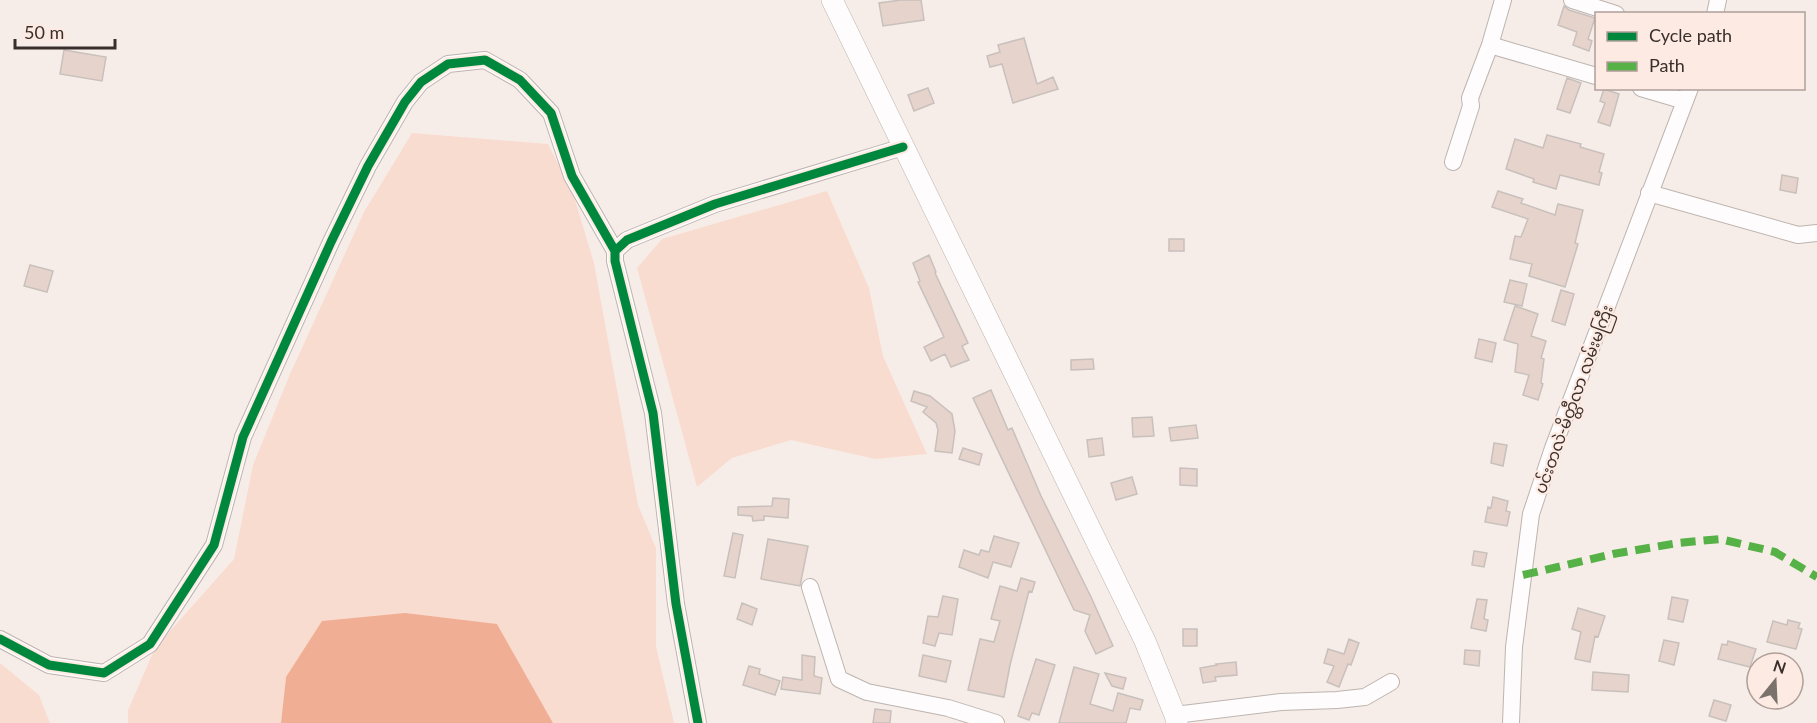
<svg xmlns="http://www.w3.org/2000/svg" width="1817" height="723" font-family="Lato,'Noto Sans Myanmar',sans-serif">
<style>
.green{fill:#f9dcd0}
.water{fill:#f0af94}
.building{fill:#e6d3cb;stroke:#c8c0bc;stroke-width:1.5}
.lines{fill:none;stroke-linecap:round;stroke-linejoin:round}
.minor-casing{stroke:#bdb4b0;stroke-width:18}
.major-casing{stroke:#bdb4b0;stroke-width:22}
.minor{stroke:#fefcfc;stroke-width:16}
.major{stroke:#fefcfc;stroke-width:21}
.quiet{stroke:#56b246;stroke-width:8;stroke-dasharray:15 8;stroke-linecap:butt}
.cycleway-casing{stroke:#fdeae2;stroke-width:13}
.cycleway{stroke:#00873e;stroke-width:9}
.labels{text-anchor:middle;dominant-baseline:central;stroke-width:4.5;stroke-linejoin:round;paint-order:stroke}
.street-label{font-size:16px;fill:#382f2c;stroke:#fdeae2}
</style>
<rect width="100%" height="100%" fill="#f7ede8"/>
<path class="green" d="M412 133 548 144 573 193 594 263 638 505 656 548V646L674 723H553L497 624 286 677 281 723H128V710L155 648 234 559 253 465 290 374 364 212Z
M827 191 869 288 883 356 927 454 875 459 791 440 732 458 697 487 637 268 662 239Z
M0 663 39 695 50 723H0Z"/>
<path class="water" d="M405 613 497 624 553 723H281L286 677 322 621Z"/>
<path class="building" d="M901 0H921L924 20 883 26 879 3Z
M1564 6 1569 10 1595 18 1588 39 1592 41 1589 51 1573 45 1577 32 1558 25Z
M1024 38 1037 84 1053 77 1058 89 1013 103 1002 64 990 67 987 56 1000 52 998 45Z
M64 50 106 57 102 81 60 74Z
M1567 78 1581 83 1570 113 1557 109Z
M928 88 934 103 914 111 908 95Z
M1604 89 1619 94 1610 126 1598 122 1605 103 1600 101Z
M1547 135 1581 144 1580 147 1604 154 1599 172 1602 173 1599 185 1560 175 1556 189 1533 182 1534 179 1506 169 1515 139 1543 148Z
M1782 175 1798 178 1796 193 1780 190Z
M1498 191 1523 199 1521 203 1555 215 1558 204 1583 210 1575 243 1578 244 1565 287 1529 276 1532 264 1510 259 1515 236 1521 237 1528 219 1492 207Z
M1169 239H1184V251H1169Z
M929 255 936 272 935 273 968 343 962 346 969 360 951 367 945 354 931 361 924 347 944 337 918 282 920 281 913 263Z
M30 265 53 271 47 292 24 286Z
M1510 280 1527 284 1522 306 1504 302Z
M1561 290 1574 294 1565 325 1552 321Z
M1515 306 1538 314 1531 336 1546 341 1541 358 1544 359 1541 383 1543 384 1538 400 1523 395 1529 375 1515 372 1518 344 1504 340Z
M1479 339 1496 343 1492 362 1475 358Z
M1093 359 1094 369 1071 370V360Z
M991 390 1008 430 1012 428 1041 496 1091 597 1113 646 1096 654 1085 631 1090 615 1074 610 973 398Z
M914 391 930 396 952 414 955 431 952 453 935 451 938 430 936 423 923 412 927 407 911 401Z
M1152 417 1154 436 1133 437 1132 418Z
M1196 425 1198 438 1171 441 1169 428Z
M1102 438 1104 455 1089 457 1087 440Z
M1494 443 1507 445 1503 466 1491 463Z
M963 448 982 454 979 465 959 459Z
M1180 468 1197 469V486L1180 485Z
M1132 477 1137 494 1116 500 1111 483Z
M1493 497 1508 501 1506 511 1510 512 1507 526 1485 522 1488 507 1491 508Z
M773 498 789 499 788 518 764 516V520L753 521 752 516 738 515V507L772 506Z
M733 533 743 535 735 578 724 576Z
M994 536 1019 543 1011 567 993 562 988 578 959 567 964 550 979 555 981 550 989 552Z
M768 539 808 546 800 586 761 579Z
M1474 551 1487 553 1484 567 1472 565Z
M1021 578 1035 582 1032 592 1029 591 1010 665 1004 697 968 690 980 639 994 642 1000 621 991 619 1000 586 1017 591Z
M943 596 958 599 952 635 939 633 935 646 923 643 928 616 938 617Z
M1672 597 1688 600 1683 622 1668 619Z
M1477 599 1487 600 1484 619 1488 620 1486 631 1471 628Z
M742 603 757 609 752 625 737 619Z
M1578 608 1605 616 1598 637 1595 636 1590 662 1575 659 1581 632 1572 629Z
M1788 620 1800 623 1798 628 1802 629 1796 649 1767 642 1773 621 1787 625Z
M1183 629H1197V646H1183Z
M1349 639 1359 643 1351 665 1348 664 1339 687 1327 682 1334 666 1324 663 1328 649 1344 654Z
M1664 640 1679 643 1674 665 1659 661Z
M1728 641 1756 649 1750 667 1718 659 1722 644 1727 645Z
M1465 650 1480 651 1479 666 1464 664Z
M802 655 815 657 814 676 822 678 820 694 781 689 783 677 802 680Z
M923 655 951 661 946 682 919 676Z
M1036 659 1055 665 1039 715 1032 713 1029 720 1018 716Z
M1236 662 1237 675 1215 677 1216 681 1203 683 1200 668 1217 665 1216 664Z
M749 666 760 669 759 674 780 681 775 695 743 685Z
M1074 667 1099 674 1090 704 1113 711 1118 693 1143 700 1140 710 1130 708 1126 723H1059Z
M1593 672 1629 675 1628 692 1592 690Z
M1105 673 1126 678 1123 689 1112 686Z
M1714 700 1731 705 1726 721 1709 716Z
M875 709 891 711 890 723H873Z"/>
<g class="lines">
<g class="minor-casing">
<path id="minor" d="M1572 0 1616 14
M1715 14 1718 0
M1490 45 1596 76
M1641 88 1685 101
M1453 162 1471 106 1470 98 1490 45 1503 0
M1649 193 1798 235 1817 233
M810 587 839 679 867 692 948 708 996 723
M0 639 49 665 104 673 150 644 214 545 243 437 331 242 368 166 405 102 421 82 448 64 485 60 520 80 551 113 572 176 615 251
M1175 715 1281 702 1337 700 1365 697 1391 682
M698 723 676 604 653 413 615 261V251L627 240 715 204 903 147
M1511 723 1514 647 1531 514 1553 448 1690 88"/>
</g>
<g class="major-casing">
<path id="major" d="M832 0 1145 641 1175 715 1177 723"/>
</g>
<use href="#minor" class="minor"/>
<use href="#major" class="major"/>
<path class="quiet" d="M1523 575 1613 554 1678 543 1720 539 1775 552 1817 577"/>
<g class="cycleway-casing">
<path id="cycleway" d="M0 639 49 665 104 673 150 644 214 545 243 437 331 242 368 166 405 102 421 82 448 64 485 60 520 80 551 113 572 176 615 251
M698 723 676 604 653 413 615 261V251L627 240 715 204 903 147"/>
</g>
<use href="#cycleway" class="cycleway"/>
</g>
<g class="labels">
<g class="street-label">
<text transform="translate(1573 399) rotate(-70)">ပင်းတလဲ-မိတ္ထီလာ လမ်းမကြီး</text>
</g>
</g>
<rect x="1595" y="12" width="210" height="78" fill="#fdeae2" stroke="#ae9f99" stroke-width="1.5"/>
<rect x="1607" y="32" width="30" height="9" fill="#00873e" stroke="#ae9f99" stroke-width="1.5"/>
<text x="1649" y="42" font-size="18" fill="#382f2c">Cycle path</text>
<rect x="1607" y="62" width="30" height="9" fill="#56b246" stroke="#ae9f99" stroke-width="1.5"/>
<text x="1649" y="72" font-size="18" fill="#382f2c">Path</text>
<g transform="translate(1775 681) rotate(18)"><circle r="28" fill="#fdeae2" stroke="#ae9f99" stroke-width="1.5"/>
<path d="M0-4.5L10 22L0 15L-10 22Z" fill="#7b726e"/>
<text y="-9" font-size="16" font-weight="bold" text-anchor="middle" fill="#382f2c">N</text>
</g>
<path d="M15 39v9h100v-9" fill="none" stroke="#382f2c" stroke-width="3"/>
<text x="24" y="39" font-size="18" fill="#382f2c" stroke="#fdeae2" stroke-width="4.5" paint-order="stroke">50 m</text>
</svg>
